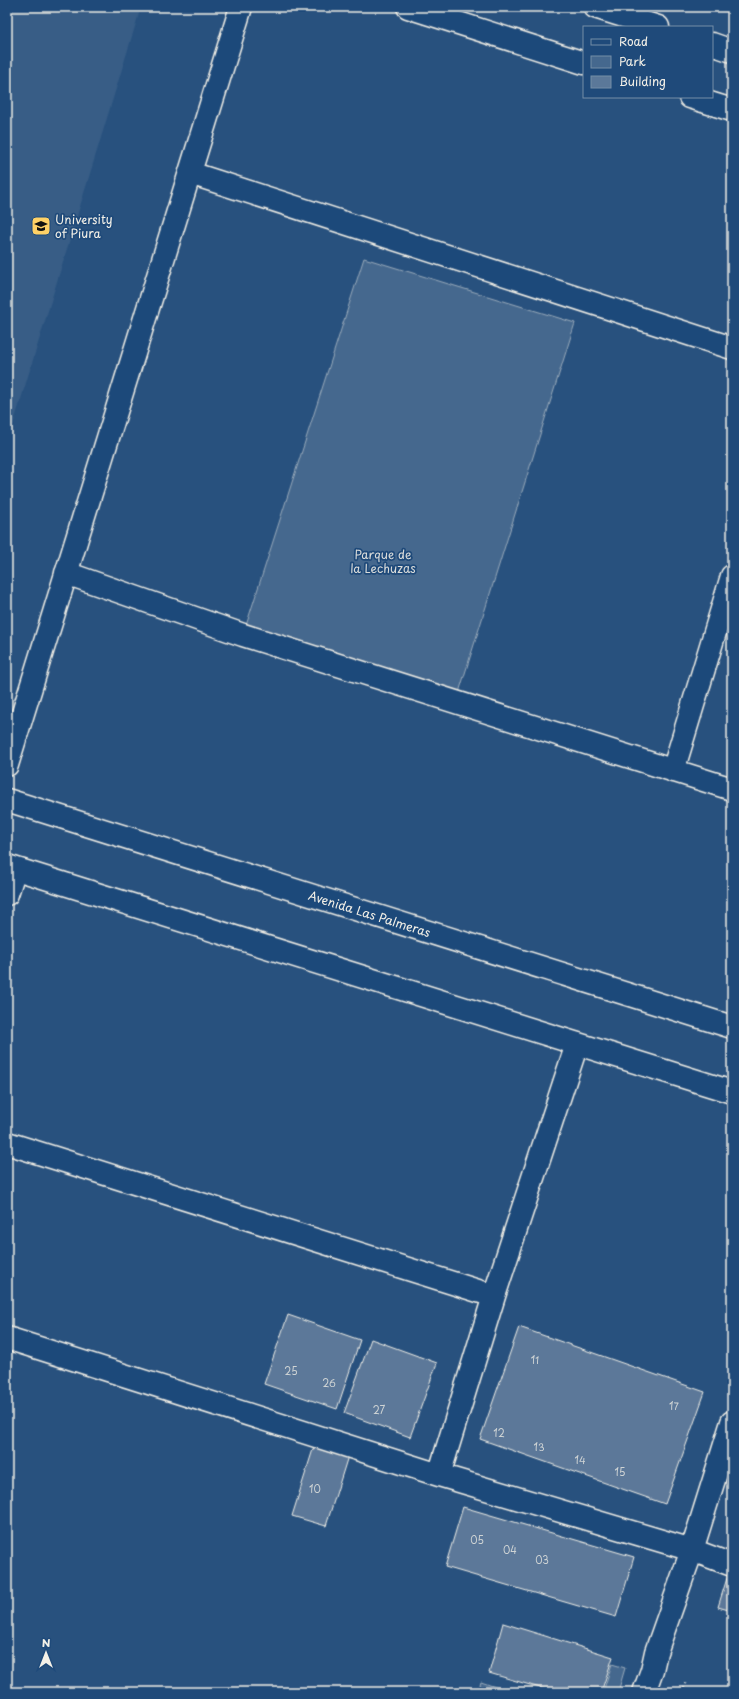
<svg xmlns="http://www.w3.org/2000/svg" width="739" height="1699" font-family="'Playpen Sans',sans-serif">
<style>
.built{fill:#375d86}
.green{fill:#45688e;stroke:#9cacbb}
.building{fill:#5b7899;stroke:#f4f1e8}
.lines{fill:none;stroke-linecap:round;stroke-linejoin:round}
.minor-casing{stroke:#f4f1e8;stroke-width:25}
.tertiary-casing{stroke:#f4f1e8;stroke-width:25}
.path{stroke:#f4f1e8;stroke-width:2.5;stroke-dasharray:1 3;stroke-linecap:butt}
.minor{stroke:#1f4a7a;stroke-width:22}
.tertiary{stroke:#1f4a7a;stroke-width:22}
.labels{text-anchor:middle;dominant-baseline:central;stroke-width:3.5;stroke-linejoin:round;paint-order:stroke}
.number-label{font-size:10px;fill:#ced3d4}
.poi-label{font-size:12px;fill:#f4f1e8;stroke:#1f4a7a;text-anchor:start}
.park-label{font-size:12px;fill:#dadcda;stroke:#1f4a7a}
.street-label{font-size:12px;fill:#f4f1e8;stroke:#1f4a7a}
</style>
<rect width="100%" height="100%" fill="#28517e"/>
<filter id="ink" filterUnits="userSpaceOnUse"><feTurbulence type="fractalNoise" baseFrequency=".025" numOctaves="2"/><feDisplacementMap in="SourceGraphic" scale="8" xChannelSelector="R" yChannelSelector="G"/><feConvolveMatrix kernelMatrix="1 2 1 2 8 2 1 2 1" color-interpolation-filters="sRGB"/></filter>
<g filter="url(#ink)">
<path class="built" d="M7 7H141L7 445Z"/>
<path class="green" d="M364 258 575 323 456 702 243 635Z
M612 1664 625 1668 618 1692H603Z
M481 1682 510 1692H478Z"/>
<path class="building" d="M288 1315 360 1340 337 1409 264 1384Z
M519 1327 705 1392 665 1504 480 1439Z
M371 1339 437 1363 410 1437 344 1413Z
M315 1443 348 1456 326 1526 292 1516Z
M463 1507 634 1557 616 1617 445 1567Z
M728 1575 732 1576V1611L718 1607Z
M503 1623 613 1657 601 1692H554L489 1673Z"/>
<g class="lines">
<g class="minor-casing">
<path id="minor" d="M190 173 732 348
M66 573 243 635 732 789
M7 765 241 7
M673 771 732 576
M7 894 15 869
M7 1143 494 1296
M7 1338 439 1475 692 1550 732 1565
M439 1475 494 1296 577 1044
M644 1692 652 1670 656 1652 692 1550 732 1422"/>
</g>
<g class="tertiary-casing">
<g id="tertiary">
<path d="M408 7 584 63"/>
<path d="M595 7 658 27"/>
<path d="M712 44 732 51"/>
<path d="M690 97 732 110"/>
<path id="s1" d="M7 800 732 1027"/>
<path d="M7 866 732 1092"/>
</g>
</g>
<path class="path" d="M683 1692 686 1681"/>
<use href="#minor" class="minor"/>
<use href="#tertiary" class="tertiary"/>
</g>
</g>
<defs>
<g id="university-square" transform="scale(1)"><rect x="-9" y="-9" width="18" height="18" rx="4" fill="#ffd166" stroke="#1f4a7a"/><path d="M0-5L7-2L0 1L-7-2ZM-4 1L0 2.5L4 1V4Q0 6-4 4Z" fill="#111"/></g>
</defs>
<g fill-rule="evenodd">
<use href="#university-square" x="41" y="226"/>
</g>
<g class="labels">
<g class="number-label">
<text x="535" y="1359">11</text>
<text x="291" y="1370">25</text>
<text x="329" y="1382">26</text>
<text x="674" y="1405">17</text>
<text x="379" y="1409">27</text>
<text x="499" y="1432">12</text>
<text x="539" y="1446">13</text>
<text x="580" y="1459">14</text>
<text x="620" y="1471">15</text>
<text x="315" y="1488">10</text>
<text x="477" y="1539">05</text>
<text x="510" y="1549">04</text>
<text x="542" y="1559">03</text>
</g>
<g class="poi-label">
<text x="55" y="219">University<tspan x="55" dy="14">of Piura</tspan></text>
</g>
<g class="park-label">
<text x="383" y="554">Parque de<tspan x="383" dy="14">la Lechuzas</tspan></text>
</g>
<g class="street-label">
<text stroke="none"><textPath href="#s1" startOffset="380">Avenida Las Palmeras</textPath></text>
</g>
</g>
<rect width="739" height="1699" fill="none" stroke="#1f4a7a" stroke-width="24"/>
<rect x="12" y="12" width="715" height="1675" fill="none" stroke="#f4f1e8" stroke-width="1.5" filter="url(#ink)"/>
<rect x="583" y="26" width="130" height="72" fill="#1f4a7a" stroke="#748da6"/>
<rect x="591" y="39" width="20" height="6" fill="#1f4a7a" stroke="#748da6"/>
<text x="619" y="46" font-size="12" fill="#f4f1e8">Road</text>
<rect x="591" y="56" width="20" height="12" fill="#45688e" stroke="#748da6"/>
<text x="619" y="66" font-size="12" fill="#f4f1e8">Park</text>
<rect x="591" y="76" width="20" height="12" fill="#5b7899" stroke="#748da6"/>
<text x="619" y="86" font-size="12" fill="#f4f1e8">Building</text>
<g transform="translate(46 1653)" stroke="#1f4a7a" stroke-width="3" paint-order="stroke">
<path d="M0-3L7 15L0 10L-7 15Z" fill="#f4f1e8"/>
<text y="-6" font-size="11" font-weight="bold" text-anchor="middle" fill="#f4f1e8">N</text>
</g>
</svg>
